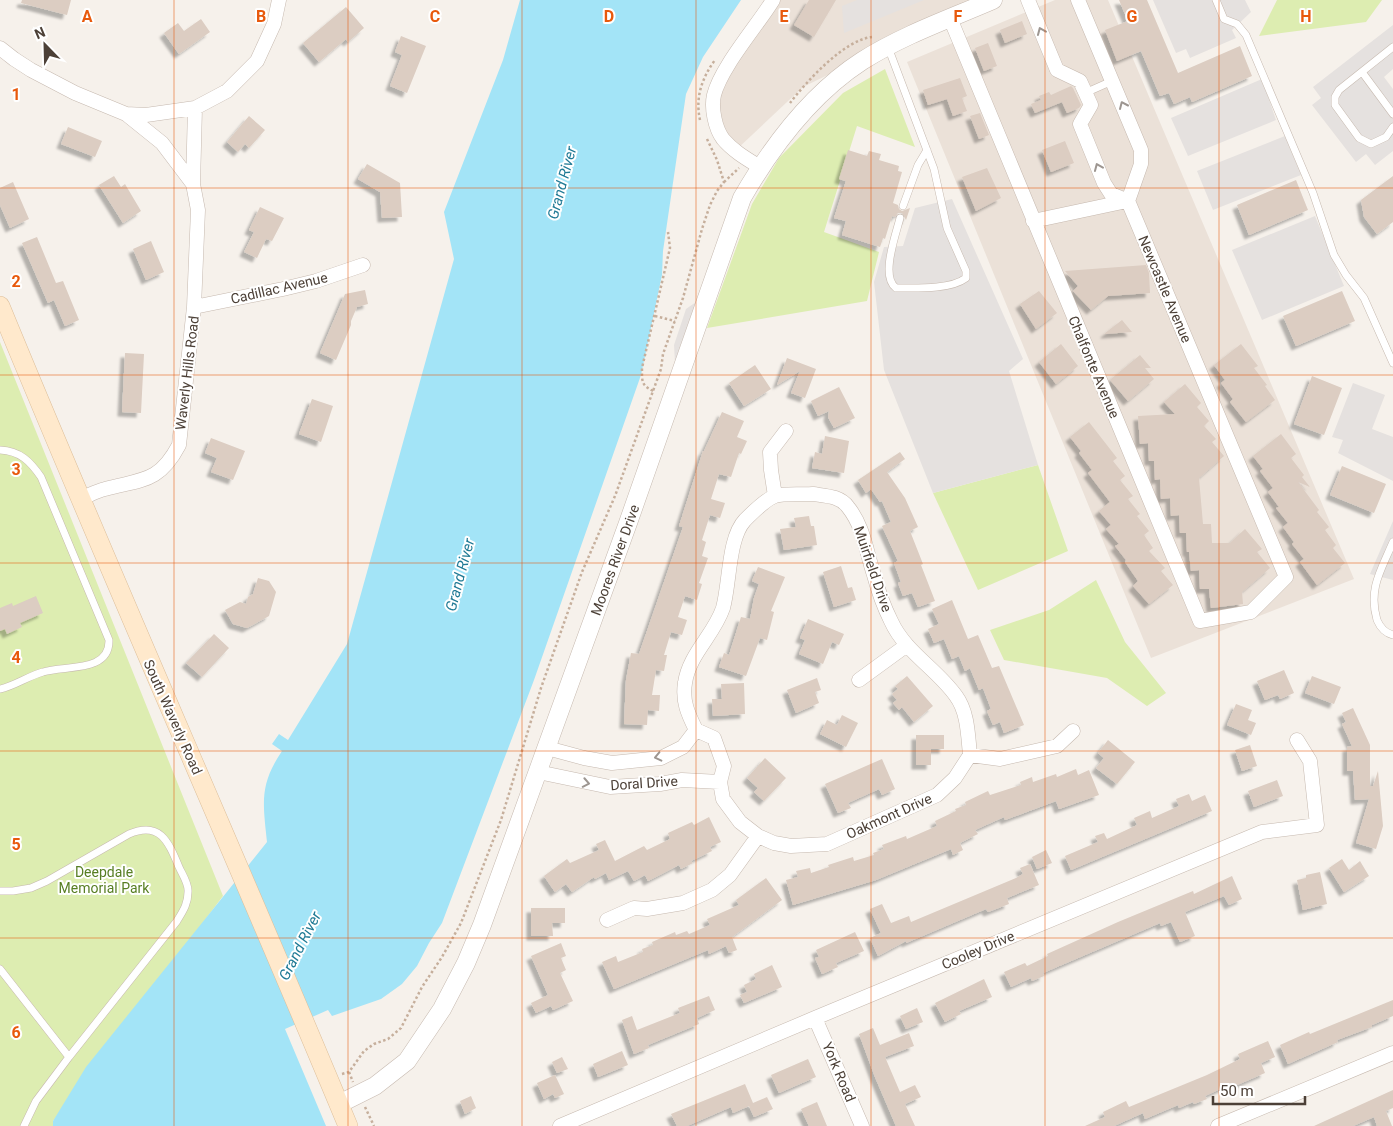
<svg xmlns="http://www.w3.org/2000/svg" width="1393" height="1126" font-family="Roboto,sans-serif">
<style>
.residential{fill:#ebe1d8}
.green{fill:#ddedb1}
.parking{fill:#e5e1df}
.water{fill:#a3e4f7}
.building{fill:#dccdc2;filter:url(#shadow)}
.lines{fill:none;stroke-linecap:round;stroke-linejoin:round}
.service-casing{stroke:#c6b9af;stroke-width:8}
.minor-casing{stroke:#c6b9af;stroke-width:15}
.tertiary-casing{stroke:#c6b9af;stroke-width:19}
.secondary-casing{stroke:#ddbe99;stroke-width:20}
.path{stroke:#c6af9c;stroke-width:2.5;stroke-dasharray:2.5 2.5;stroke-linecap:butt}
.service{stroke:#fff;stroke-width:7}
.minor{stroke:#fff;stroke-width:14}
.tertiary{stroke:#fff;stroke-width:18}
.secondary{stroke:#ffe9cc;stroke-width:19}
.oneway{stroke:#9d9691}
.grid{fill:none;stroke:#e8590c;stroke-width:1;stroke-opacity:0.55}
.labels{text-anchor:middle;dominant-baseline:central;stroke-width:4;stroke-linejoin:round;paint-order:stroke}
.street-label{font-size:14px;fill:#4c4037;stroke:#fff}
.park-label{font-size:14px;fill:#577e23;stroke:#fff}
.water-label{font-size:15px;font-style:italic;fill:#217b96;stroke:#fff}
.grid-label{font-size:16px;text-anchor:middle;font-weight:bold;fill:#e8590c;stroke:#fff;stroke-width:4;stroke-linejoin:round;paint-order:stroke}
</style>
<defs>
<filter id="shadow"><feDropShadow dx="-4.5" dy="4.5" stdDeviation="1" flood-color="#0004"/></filter>
</defs>
<rect width="100%" height="100%" fill="#f6f1eb"/>
<path class="residential" d="M773 0H993L885 47 803 87 735 151 717 125 714 96Z
M1055 0H1108L1354 579 1151 658 907 62Z"/>
<path class="green" d="M1277 0H1382L1366 22 1259 36Z
M885 69 915 147 857 126 824 232 879 252 867 301 707 328 752 204 779 158 843 93Z
M0 342 223 896 53 1121V1126H0Z
M1038 465 1068 551 978 590 933 493Z
M1096 580 1125 642 1166 693 1147 706 1107 678 1004 660 990 630 1049 610Z"/>
<path class="parking" d="M857 0H924L844 33 842 6Z
M1153 0H1245L1251 12 1232 30 1236 38 1190 58 1186 49 1176 53Z
M1393 25V69L1384 77 1393 89V151L1375 165 1366 154 1356 162 1312 105 1321 98 1313 87Z
M1262 79 1276 120 1188 156 1171 118Z
M1285 136 1301 175 1213 210 1197 171Z
M952 199 1023 359 1009 371 1038 465 933 493 884 370 874 282 884 247 903 246 915 208Z
M1315 216 1344 286 1262 320 1232 250Z
M696 302 680 347 675 363 674 345 686 309Z
M1353 383 1385 395 1372 429 1393 437V481L1338 453 1343 440 1332 437Z
M1393 521V580L1370 574Z"/>
<path class="water" d="M520 0H741L703 57 686 94 663 251 662 275 641 375 534 680 442 923 429 943 417 966 402 984 381 999 332 1016 328 1010 285 1029 326 1126H53V1121L86 1067 267 842C263 803 259 785 282 751L272 744 279 734 288 740 347 644 454 259 444 212 503 60Z"/>
<path class="building" d="M22 0H71L67 15 21 3Z
M809 0H836L814 37 794 25Z
M1119 0H1147L1178 73 1240 46 1252 76 1192 102 1190 97 1174 104 1169 93 1160 96 1141 51 1117 61 1105 30 1128 21Z
M346 7 364 28 348 42 346 39 319 62 303 43Z
M201 19 210 32 179 54 164 33 178 23 184 31Z
M1022 21 1027 34 1005 43 1000 30Z
M401 36 426 46 407 93 390 86 402 55 395 52Z
M988 43 997 66 984 71 975 48Z
M960 78 967 96 962 98 967 111 953 116 947 99 928 105 923 90Z
M1071 86 1073 88 1081 105 1079 108 1067 113 1062 102 1035 113 1031 104 1041 100 1039 96 1049 92 1051 95Z
M980 113 989 135 979 139 970 116Z
M249 116 265 130 249 148 245 144 238 152 227 142Z
M68 127 102 141 95 157 61 144Z
M1065 141 1074 163 1051 172 1042 150Z
M848 150 867 156 869 151 881 154 879 160 899 166 898 171 902 172 893 203 898 205 899 209 902 211 910 208 906 220 902 213H898L895 217 892 216 885 239 883 238 880 247 842 235 846 221 834 218 846 181 839 179Z
M367 164 400 183 402 217 382 218 380 192 358 179Z
M987 168 1001 198 976 211 962 177Z
M114 176 121 187 125 184 141 211 123 223 99 185Z
M1393 176V222L1377 234 1364 217 1361 200Z
M1296 180 1308 210 1249 235 1237 205Z
M13 182 29 219 10 228 0 205V188Z
M260 207 284 218 272 241 266 239 257 258 244 252 254 232 249 230Z
M37 237 56 283 63 281 79 320 65 326 54 300 48 303 22 243Z
M151 241 164 272 146 280 133 249Z
M1146 265 1149 273 1150 293 1108 296 1091 310 1073 291 1078 286 1065 271Z
M365 290 368 304 357 307 351 321V325L336 360 320 353 345 294Z
M1039 291 1057 313 1036 329 1020 304Z
M1342 291 1355 321 1296 346 1283 316Z
M1122 320 1132 332 1104 334Z
M1061 344 1078 366 1056 384 1039 362Z
M1241 344 1258 366 1254 368 1267 385 1265 386 1275 400 1246 422 1230 402 1233 399 1221 383 1225 380 1214 365Z
M125 353 144 354 141 413 122 412Z
M1140 355 1151 368H1145L1154 379 1128 401 1110 380Z
M787 358 816 369 805 398 791 393 800 371 777 385Z
M755 365 771 389 744 406 729 383Z
M1312 376 1342 388 1324 435 1294 424Z
M1185 384 1201 403 1197 407 1209 421 1204 426 1216 439 1212 442 1224 456 1199 478 1203 524H1211L1212 543H1230L1245 529 1262 549 1257 552 1270 568 1242 592 1243 604 1211 608 1209 589H1200L1199 570 1191 571 1189 552H1187L1186 533H1180L1179 515 1171 516 1170 498 1161 499 1160 479 1155 480 1154 461H1149L1148 443 1140 444 1138 416 1175 414 1164 402Z
M839 387 855 418 834 428 828 417 829 411 818 416 811 401Z
M312 399 333 406 321 442 299 434Z
M722 412 744 421 737 437 747 441 741 454 739 453 731 477 719 474 711 499 725 503 720 518 710 515 702 540 706 542 702 556 708 558 699 583 702 584 697 600 685 596 678 617 687 620 682 635 671 632 664 655H667L664 671 656 670 652 695H660L659 711 648 710 647 725 624 724 626 680 631 653 639 654 683 527 679 526 703 451H704Z
M1089 422 1117 458 1113 461 1125 476 1120 480 1133 496 1128 499 1140 514 1137 516 1149 531 1144 535 1153 548 1149 551 1165 568 1161 571 1173 585 1149 604 1133 586 1138 581 1125 562 1126 560 1115 546 1119 544 1106 529 1111 525 1099 511 1110 502 1088 473 1092 470 1079 453 1081 451 1070 437Z
M1281 434 1296 454 1291 458 1304 475 1302 477 1310 487 1298 482 1319 510 1317 512 1329 527 1325 530 1336 545 1333 548 1345 563 1317 585 1300 562 1304 559 1292 544 1294 542 1283 527 1288 523 1276 508 1279 507 1268 492 1273 488 1260 471 1263 469 1253 456Z
M825 436 849 441 844 473 812 468 815 452 822 454Z
M211 438 245 451 233 480 211 472 217 458 205 453Z
M900 452 905 459 887 472 905 498 918 527 910 531 923 564 921 565 935 601 918 607 912 593 903 596 898 583 901 582 894 563 898 561 882 526 891 522 882 501 880 502 871 489 866 493 858 480Z
M1342 466 1386 484 1374 513 1330 495Z
M809 516 811 526H814L817 545 784 550 780 529 796 527 794 518Z
M841 566 848 588 852 587 856 600 834 607 823 572Z
M758 567 785 577 771 611 774 612 767 640 760 638 746 676 719 667 724 653 729 655 741 617 750 619 754 598 759 584 752 581Z
M258 578 269 581 276 592 269 616 247 628 233 624 225 610 240 602 246 604 248 597 253 594Z
M36 596 43 613 20 623 22 627 7 634 5 629 0 631V608L12 603 13 606Z
M952 600 968 639 978 635 992 668 999 666 1024 725 1004 733 1000 722 993 725 987 711 991 709 983 688 979 690 970 668 965 671 959 656 952 659 944 639 934 643 928 629 939 624 932 609Z
M808 619 844 634 839 645 832 642 823 664 799 654 805 640 800 638Z
M214 634 229 648 202 677 186 663Z
M1284 670 1294 693 1280 699 1278 695 1265 700 1257 681Z
M907 676 933 706 914 722 902 707 899 710 893 703 897 700 892 694 898 689 895 686Z
M1312 676 1341 687 1334 704 1305 693Z
M817 678 821 690 815 692 819 703 796 713 787 690Z
M744 683 745 714 713 716 712 699H722L721 684Z
M1236 704 1252 710 1248 720 1256 723 1251 735 1227 725Z
M1353 708 1370 745V786H1373L1378 771 1383 826 1376 849 1356 843 1369 799 1355 800 1353 771H1347V747L1352 746 1342 724 1346 722 1342 713Z
M842 715 858 723 846 747 820 734 827 720 837 725Z
M916 735H944V749H931V765H916Z
M1108 740 1135 762 1117 784 1096 768 1104 758 1098 753Z
M1250 745 1257 766 1242 771 1235 750Z
M765 758 786 778 764 801 754 792 758 788 747 778Z
M882 759 895 789 882 795 879 789 848 803 851 808 838 813 825 784Z
M1076 769 1078 775 1089 770 1099 795 1059 809 1056 801 1005 820 1004 817 975 830 978 834 960 843 963 850 953 855 951 849 876 880 793 905 786 880 798 877 796 871 810 868 811 873 829 867 828 865 853 857 854 861 874 855 873 853 884 849 882 845 906 836 907 839 937 826 935 821 956 811 955 809 966 805 965 802 988 791 990 795 1021 785 1020 782 1032 777 1033 782 1056 774 1057 777Z
M1277 780 1283 796 1254 807 1248 791Z
M1189 794 1192 801 1205 795 1212 811 1071 870 1065 856 1098 842 1095 836 1104 833 1107 839 1137 825 1134 818 1150 811 1152 818 1179 806 1176 799Z
M709 817 721 842 710 847 712 851 691 861 693 863 681 869 679 865 648 881 645 875 634 881 628 871 609 880 606 873 595 879 594 877 572 892 566 884 555 892 544 876 567 859 570 863 599 850 596 844 605 840 615 861 644 846 647 850 670 839 668 833 692 822 694 825Z
M1046 850 1052 863 1037 869 1032 857Z
M1342 859 1349 870 1360 861 1369 876 1344 892 1329 868Z
M1030 864 1039 885 1007 898 1009 904 988 912 986 909 906 943V941L878 956 870 938 881 933 870 909 882 904 891 923 909 916 911 922 1016 878 1023 874 1020 868Z
M1320 872 1327 904 1303 910 1297 880 1306 878V875Z
M1232 876 1242 899 1229 905 1224 896 1185 912 1195 936 1180 942 1171 922 1161 926 1160 923 1043 973 1044 976 1032 981 1031 978 1011 987 1004 972 1025 963 1027 966 1048 956 1047 954 1118 922 1193 891 1194 894Z
M766 878 782 900 732 937 737 950 729 953 726 946 709 954 708 950 614 989 602 962 616 956 618 962 643 952 642 949 653 945 652 942 675 932 676 935 687 931 689 934 710 925 707 919 739 905 736 900Z
M531 908H565V923H552L553 936H531Z
M855 932 864 951 836 963 838 967 822 974 815 958 819 957 816 950Z
M561 943 566 956 561 958 566 970 560 973 573 1001 553 1010 551 1006 536 1013 531 1003 548 995 531 956Z
M772 965 782 987 744 1003 740 995 747 992 744 985 756 979 754 974Z
M984 979 992 997 959 1011 961 1014 945 1022 935 1003Z
M709 996 715 1010 697 1018 699 1024 648 1045 649 1048 634 1054 622 1020 632 1016 637 1030 680 1013 678 1008Z
M1393 1000V1016L1372 1025V1027L1337 1040 1338 1042 1288 1064 1280 1045 1309 1032 1310 1034Z
M917 1008 923 1022 906 1029 900 1016Z
M873 1028 880 1045 909 1033 914 1046 885 1057 900 1092 915 1085 921 1097 905 1104 915 1126H896L875 1077 859 1034Z
M1268 1041 1275 1057 1261 1063 1265 1073 1230 1088 1229 1085 1205 1096 1207 1099 1194 1104 1193 1102 1179 1108 1178 1105 1145 1119 1143 1113 1114 1126H1085L1105 1117 1103 1112 1126 1101 1129 1107 1207 1075 1240 1059 1238 1054Z
M622 1051 628 1065 598 1077 593 1064Z
M562 1057 568 1069 557 1073 552 1062Z
M808 1059 816 1077 779 1093 771 1075Z
M555 1075 564 1094 555 1098 553 1094 544 1099 537 1083Z
M745 1084 753 1103 767 1097 773 1109 754 1117 749 1106 733 1113 731 1107 687 1126H677L671 1114Z
M1393 1090V1108L1386 1111 1392 1126H1377L1374 1117 1353 1126H1314Z
M471 1096 476 1108 465 1114 460 1101Z
M817 1102 827 1126H809L801 1109Z"/>
<g class="lines">
<g class="service-casing">
<path id="service" d="M1216 0 1224 19 1237 24 1246 35 1313 193 1334 255 1346 275 1364 298 1393 363
M888 47 934 169 947 228 966 271V278C950 290 915 288 896 288 880 277 896 234 900 218
M1393 47 1339 90 1335 97V105L1359 138 1371 144 1386 137 1393 127
M1362 72 1393 114
M1085 93 1112 81
M903 206 918 165 927 150
M0 450C20 451 30 461 41 477L109 640C110 673 65 665 43 672 28 676 15 686 0 689
M1393 542C1381 570 1368 589 1377 620 1380 627 1385 633 1393 635
M0 891H13L31 888 47 881 129 834C160 821 168 841 179 867 182 874 189 884 188 892 188 904 183 911 177 921L69 1057 36 1101 24 1126
M0 969 69 1057"/>
</g>
<g class="minor-casing">
<path id="minor" d="M1028 0 1057 70 1080 81 1091 105 1080 124 1104 183 1111 194 1128 201
M950 18 1200 621 1251 612 1286 577 1128 201 1141 164V150L1078 0
M0 48 14 59 31 70 75 93 126 114 146 115 195 108 227 91 257 61 274 24 279 0
M126 114 162 143 193 184
M760 167C747 159 733 151 723 139 715 128 711 108 714 95 721 67 757 26 773 0
M1033 221 1127 201
M194 307 283 289 316 281 363 265
M813 494C826 496 840 496 848 507 864 527 866 551 874 575 878 590 884 607 891 621 905 652 937 669 956 696 968 712 968 736 970 755L955 778 937 795 827 844 791 846 774 843 758 836 740 822 723 799 720 782 724 766 714 738 696 730C688 714 682 701 685 683 689 654 714 635 723 608 730 583 728 538 745 520 752 513 766 499 775 496 783 493 804 495 813 494Z
M775 496 771 470 770 452 786 431
M80 499C88 496 96 491 105 489 142 479 159 483 179 445L194 307 198 210 193 184 195 108
M859 680 907 645
M547 748 584 758 612 763 661 758 683 747 696 730
M970 755 1000 759 1057 746 1073 731
M538 772 610 787 660 784 682 780 720 782
M607 920 634 908 647 909 683 903 712 890 730 875 758 836
M815 1018 862 1126
M560 1126 815 1018 1262 832 1317 825 1310 761 1297 740
M1218 1126 1393 1053"/>
</g>
<g class="tertiary-casing">
<path id="tertiary" d="M339 1104 375 1086 407 1061 442 1009 466 963 482 925 628 523 742 198C772 146 811 94 862 61 903 35 949 19 993 0"/>
</g>
<g class="secondary-casing">
<path id="secondary" d="M0 306C113 581 234 852 348 1126"/>
</g>
<path class="path" d="M790 103C807 81 844 40 872 37
M700 120C695 97 702 78 715 60
M724 182 739 168
M655 316 675 321
M653 391C641 385 642 381 642 368L670 248 668 232
M349 1072 353 1082
M342 1074 349 1072 364 1051 374 1044 388 1039 401 1028 422 987 442 957 461 923 501 820 541 688 582 572 615 496 653 391 661 369 663 354 683 298 702 229 710 205 717 191 724 182 717 160 707 139
M365 1107 374 1126"/>
<use href="#service" class="service"/>
<use href="#minor" class="minor"/>
<use href="#tertiary" class="tertiary"/>
<use href="#secondary" class="secondary"/>
</g>
<defs><path id="oneway-chevron" d="M-2-3.5L2.5 0L-2 3.5" fill="none" stroke-width="1.6" stroke-linecap="round" stroke-linejoin="round" transform="scale(1.25)"/></defs>
<g class="oneway">
<use href="#oneway-chevron" transform="translate(1041 31) rotate(-113)"/>
<use href="#oneway-chevron" transform="translate(1123 105) rotate(-114)"/>
<use href="#oneway-chevron" transform="translate(1098 167) rotate(-113)"/>
<use href="#oneway-chevron" transform="translate(658 757) rotate(167)"/>
<use href="#oneway-chevron" transform="translate(586 783) rotate(11)"/>
</g>
<path class="grid" d="M174 0V1126M348 0V1126M522 0V1126M696 0V1126M871 0V1126M1045 0V1126M1219 0V1126M0 188H1393M0 375H1393M0 563H1393M0 751H1393M0 938H1393"/>
<g class="labels">
<g class="street-label">
<text transform="translate(279 288) rotate(-13)">Cadillac Avenue</text>
<text transform="translate(1165 289) rotate(67)">Newcastle Avenue</text>
<text transform="translate(1094 367) rotate(67)">Chalfonte Avenue</text>
<text transform="translate(187 373) rotate(-83)">Waverly Hills Road</text>
<text transform="translate(615 560) rotate(-70)">Moores River Drive</text>
<text transform="translate(873 569) rotate(71)">Muirfield Drive</text>
<text transform="translate(173 717) rotate(66)">South Waverly Road</text>
<text transform="translate(644 783) rotate(-4)">Doral Drive</text>
<text transform="translate(889 816) rotate(-24)">Oakmont Drive</text>
<text transform="translate(978 950) rotate(-23)">Cooley Drive</text>
<text transform="translate(839 1072) rotate(67)">York Road</text>
</g>
<g class="park-label">
<text x="104" y="872">Deepdale<tspan x="104" dy="16">Memorial Park</tspan></text>
</g>
<g class="water-label">
<text transform="translate(562 183) rotate(-75)">Grand River</text>
<text transform="translate(460 575) rotate(-75)">Grand River</text>
<text transform="translate(300 946) rotate(-63)">Grand River</text>
</g>
</g>
<g class="grid-label">
<text x="87" y="22">A</text>
<text x="261" y="22">B</text>
<text x="435" y="22">C</text>
<text x="609" y="22">D</text>
<text x="784" y="22">E</text>
<text x="958" y="22">F</text>
<text x="1132" y="22">G</text>
<text x="1306" y="22">H</text>
<text x="16" y="100">1</text>
<text x="16" y="287">2</text>
<text x="16" y="475">3</text>
<text x="16" y="663">4</text>
<text x="16" y="850">5</text>
<text x="16" y="1038">6</text>
</g>
<g transform="translate(45 45) rotate(337)" stroke="#ffffff" stroke-width="4" paint-order="stroke">
<path d="M0-4L9 19L0 12L-9 19Z" fill="#4c4037"/>
<text y="-8" font-size="14" font-weight="bold" text-anchor="middle" fill="#4c4037">N</text>
</g>
<path d="M1213 1096v8h92v-8" fill="none" stroke="#4c4037" stroke-width="2.5"/>
<text x="1220" y="1096" font-size="15" fill="#4c4037" stroke="#ffffff" stroke-width="4" paint-order="stroke">50 m</text>
</svg>
